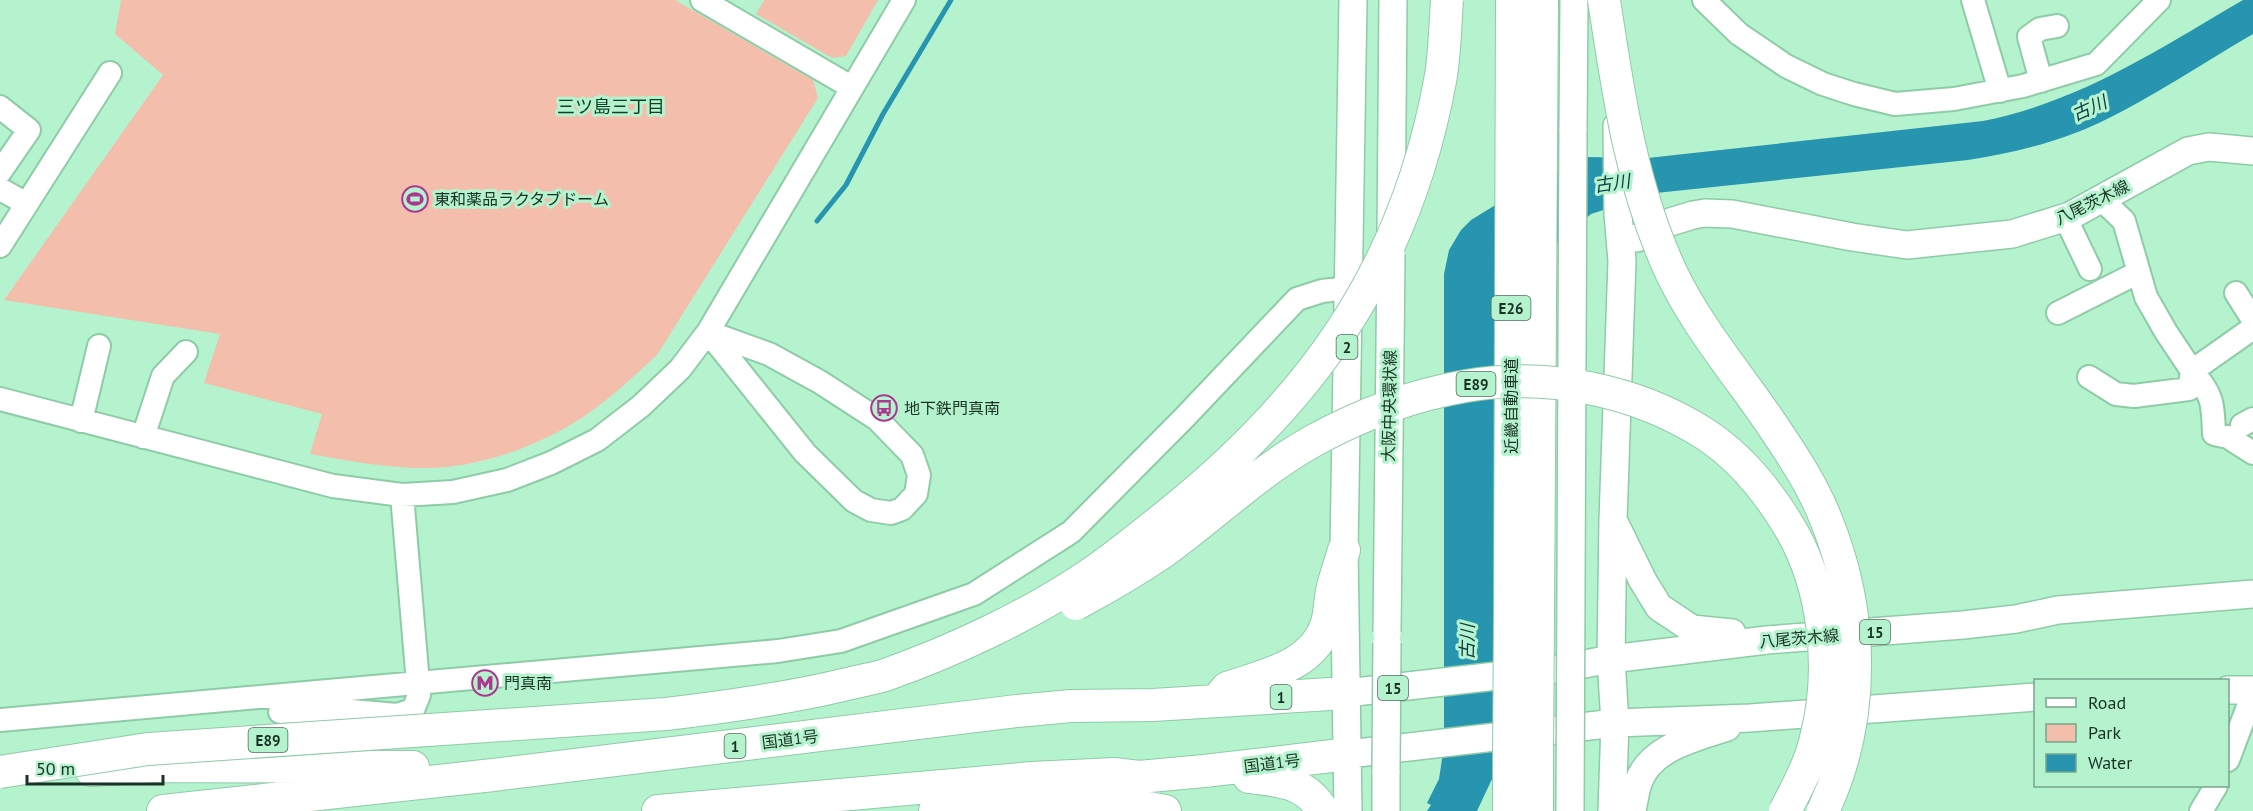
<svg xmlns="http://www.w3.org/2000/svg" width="2253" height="811" font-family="'PT Sans','Noto Sans JP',sans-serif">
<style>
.green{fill:#f4bead}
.water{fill:#2795af}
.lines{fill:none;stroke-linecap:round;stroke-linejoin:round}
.stream{stroke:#2795af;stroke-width:5}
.minor-casing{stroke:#8ecba7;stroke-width:26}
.major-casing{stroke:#8ecba7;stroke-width:30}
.highway-casing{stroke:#8ecba7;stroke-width:34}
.minor{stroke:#fff;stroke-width:22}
.major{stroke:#fff;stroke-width:27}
.highway{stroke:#fff;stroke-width:32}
.major-bridge-casing{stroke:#8ecba7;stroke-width:30;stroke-linecap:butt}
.highway-bridge-casing{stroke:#8ecba7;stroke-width:34;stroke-linecap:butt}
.major-bridge{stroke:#fff;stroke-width:27}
.highway-bridge{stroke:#fff;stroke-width:32}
.labels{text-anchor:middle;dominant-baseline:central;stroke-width:6;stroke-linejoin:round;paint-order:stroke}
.shield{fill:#b5f3ce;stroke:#486c57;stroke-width:1.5}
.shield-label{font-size:15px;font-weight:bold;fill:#193224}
.poi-label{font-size:16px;fill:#193224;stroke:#b5f3ce;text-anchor:start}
.street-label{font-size:16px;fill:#193224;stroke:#b5f3ce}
.neighbourhood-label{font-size:18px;fill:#0f3e27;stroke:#b5f3ce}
.water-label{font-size:18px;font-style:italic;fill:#0b3b46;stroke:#b5f3ce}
</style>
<rect width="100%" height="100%" fill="#b5f3ce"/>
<path class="green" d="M121 0H675L813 80 818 98 657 355C633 377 610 399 583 417 546 442 491 463 447 467 402 471 354 462 310 454L322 414 204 383 220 334 4 300 163 75 115 34Z
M764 0H878L846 56 832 58 756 14Z"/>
<path class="water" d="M2243 0H2253V34C2203 63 2153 97 2101 122 2059 142 2013 153 1968 160L1656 193 1591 214 1500 292 1494 302 1496 755 1492 779 1477 811H1427L1431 805 1427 803 1439 779 1444 746V274L1449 250 1461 230 1471 220 1533 182 1585 157 1648 158 1693 153 1983 121C2082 101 2157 50 2243 0Z"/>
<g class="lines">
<path class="stream" d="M817 221 846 185 883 114 951 0"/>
<g class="minor-casing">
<path id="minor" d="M702 0 851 87
M1704 0 1739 34 1786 66 1823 84 1854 94 1895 104 1954 99 2023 86 2096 64 2159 0
M1973 0 2000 91
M2041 81 2029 37 2040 29 2057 26
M0 107 29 130 0 172
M0 189 27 204
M2101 199 2124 221 2146 297 2166 332 2192 371 2253 328
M2065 217 2090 269
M0 246 110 73
M2236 293 2253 320
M2058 313 2139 272
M708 332 769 354 820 382 877 419 912 455 919 475 916 494 902 509 891 513 871 510 854 501 805 453Z
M2192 371C2213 395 2213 403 2214 434L2228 437 2253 453
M2089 377 2116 394 2134 396 2189 389 2192 371
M0 399 333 486 402 495 453 492 507 480 551 463 597 440 641 406 680 369 708 332 904 0
M81 421 99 346
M2242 425 2253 419
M143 437 163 376 186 352
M280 712 340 710 397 715 413 710 419 695 402 495
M0 720 778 651 841 641 974 594 1071 532 1184 418 1297 299 1322 291 1349 288
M2228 760 2253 693
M2201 811 2216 786"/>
</g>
<g class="major-casing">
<path id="major" d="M1573 130 1574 0
M1391 232 1393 0
M1637 238 1667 223 1693 215 1705 213 1732 214 1852 237 1907 245 2012 234 2070 216 2188 151 2209 147 2253 151
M1615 524 1643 581 1659 607 1692 629 1732 633
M2228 690H2253
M1346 693 1558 669 1611 659 1767 640 1963 625 2016 619 2058 610 2253 594
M1349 754 1615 723 1750 718 2036 697
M1348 811 1344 550 1353 0
M1386 811V770
M1612 811 1615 723 1611 659 1613 520 1622 261 1618 214 1617 126
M1632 811C1634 802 1635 792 1638 783 1650 747 1695 738 1727 727"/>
</g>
<g class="highway-casing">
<path id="highway" d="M1538 612 1542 0
M1510 615 1512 0
M1222 694 1227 688C1265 675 1314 666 1327 623 1330 613 1330 601 1332 591 1335 577 1340 564 1344 550
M91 770 159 766 413 767
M1249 777C1280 781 1305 781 1323 811
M163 811 493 775 1017 711 1071 706 1153 705 1346 693
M658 811 1032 778 1114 774 1139 777 1204 771 1349 754
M935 811C1011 805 1089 796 1165 811
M1509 811V764
M1537 811V763"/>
</g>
<use href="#minor" class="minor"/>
<use href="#major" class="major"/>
<use href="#highway" class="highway"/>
<g class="major-bridge-casing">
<path id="major-bridge" d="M1387 632 1391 254
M1386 770 1387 643
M1570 811 1573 130"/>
</g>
<g class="highway-bridge-casing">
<path id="highway-bridge" d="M1604 0C1618 92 1631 186 1671 272 1696 325 1735 371 1768 419 1789 450 1811 482 1825 517 1864 611 1867 718 1823 811
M1076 604C1106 588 1135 571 1163 552 1213 516 1259 471 1313 441 1360 415 1413 395 1466 386 1547 372 1636 390 1705 434 1737 455 1765 488 1785 520 1825 582 1834 668 1816 738 1810 764 1797 788 1785 811
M1537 763 1538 612
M1509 764 1510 615
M0 772 148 749 666 714C725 707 785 699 843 685 858 681 874 679 888 674 955 650 1028 616 1086 577 1112 560 1136 540 1160 521 1310 403 1405 271 1440 81 1445 55 1445 27 1447 0"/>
</g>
<use href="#major-bridge" class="major-bridge"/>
<use href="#highway-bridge" class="highway-bridge"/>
</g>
<defs>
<g id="stadium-ring" transform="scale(1.35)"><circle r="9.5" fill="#b5f3ce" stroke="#ab3791" stroke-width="1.5"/><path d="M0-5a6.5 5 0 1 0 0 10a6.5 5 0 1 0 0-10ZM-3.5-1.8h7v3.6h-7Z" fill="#ab3791"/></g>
<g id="bus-ring" transform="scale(1.35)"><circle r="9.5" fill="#b5f3ce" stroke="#ab3791" stroke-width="1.5"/><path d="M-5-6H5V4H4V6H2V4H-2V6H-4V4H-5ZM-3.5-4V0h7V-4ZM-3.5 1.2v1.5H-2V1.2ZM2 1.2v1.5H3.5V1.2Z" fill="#ab3791"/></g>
<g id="metro-ring" transform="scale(1.35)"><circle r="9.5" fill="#b5f3ce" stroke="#ab3791" stroke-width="1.5"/><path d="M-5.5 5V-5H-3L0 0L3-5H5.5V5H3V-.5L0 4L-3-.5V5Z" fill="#ab3791"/></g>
</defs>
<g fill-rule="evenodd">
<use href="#stadium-ring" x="415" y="199"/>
<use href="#bus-ring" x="884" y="408"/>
<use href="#metro-ring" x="485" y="683"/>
</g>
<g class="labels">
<g class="shield">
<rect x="1491.5" y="296" width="39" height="24" rx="4.5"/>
<rect x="1336.5" y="335" width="21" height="24" rx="4.5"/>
<rect x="1456.5" y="372" width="39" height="24" rx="4.5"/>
<rect x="1860" y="620" width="30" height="24" rx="4.5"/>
<rect x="1378" y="676" width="30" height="24" rx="4.5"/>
<rect x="1270.5" y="685" width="21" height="24" rx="4.5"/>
<rect x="248.5" y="728" width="39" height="24" rx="4.5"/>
<rect x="724.5" y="734" width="21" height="24" rx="4.5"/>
</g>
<g class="shield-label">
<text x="1511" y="308">E26</text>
<text x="1347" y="347">2</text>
<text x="1476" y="384">E89</text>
<text x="1875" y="632">15</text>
<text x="1393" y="688">15</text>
<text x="1281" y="697">1</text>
<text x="268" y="740">E89</text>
<text x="735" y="746">1</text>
</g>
<g class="poi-label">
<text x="434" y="199">東和薬品ラクタブドーム</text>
<text x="904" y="408">地下鉄門真南</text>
<text x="504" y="683">門真南</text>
</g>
<g class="street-label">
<text transform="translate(2092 202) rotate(-26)">八尾茨木線</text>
<text transform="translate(1389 406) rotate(-89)">大阪中央環状線</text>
<text transform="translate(1511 406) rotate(-90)">近畿自動車道</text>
<text transform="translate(1799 638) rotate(-5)">八尾茨木線</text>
<text transform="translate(790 739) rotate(-7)">国道1号</text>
<text transform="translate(1272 763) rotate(-7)">国道1号</text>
</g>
<g class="neighbourhood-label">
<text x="611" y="106">三ツ島三丁目</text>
</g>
<g class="water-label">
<text transform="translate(2089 108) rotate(-24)">古川</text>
<text transform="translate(1612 183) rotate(-8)">古川</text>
<text transform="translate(1467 642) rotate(-89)">古川</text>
</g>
</g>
<rect x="2034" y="679" width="195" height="108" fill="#b5f3ce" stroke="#77a68a" stroke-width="1.5"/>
<rect x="2046" y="698" width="30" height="9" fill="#ffffff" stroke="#77a68a" stroke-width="1.5"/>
<text x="2088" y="709" font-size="18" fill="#193224">Road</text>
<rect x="2046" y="724" width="30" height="18" fill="#f4bead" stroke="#77a68a" stroke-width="1.5"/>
<text x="2088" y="739" font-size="18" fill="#193224">Park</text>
<rect x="2046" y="754" width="30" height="18" fill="#2795af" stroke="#77a68a" stroke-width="1.5"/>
<text x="2088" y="769" font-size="18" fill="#193224">Water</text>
<path d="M27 775v9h136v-9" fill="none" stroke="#193224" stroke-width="3"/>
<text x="36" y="775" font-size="18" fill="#193224" stroke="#b5f3ce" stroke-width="4.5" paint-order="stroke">50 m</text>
</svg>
